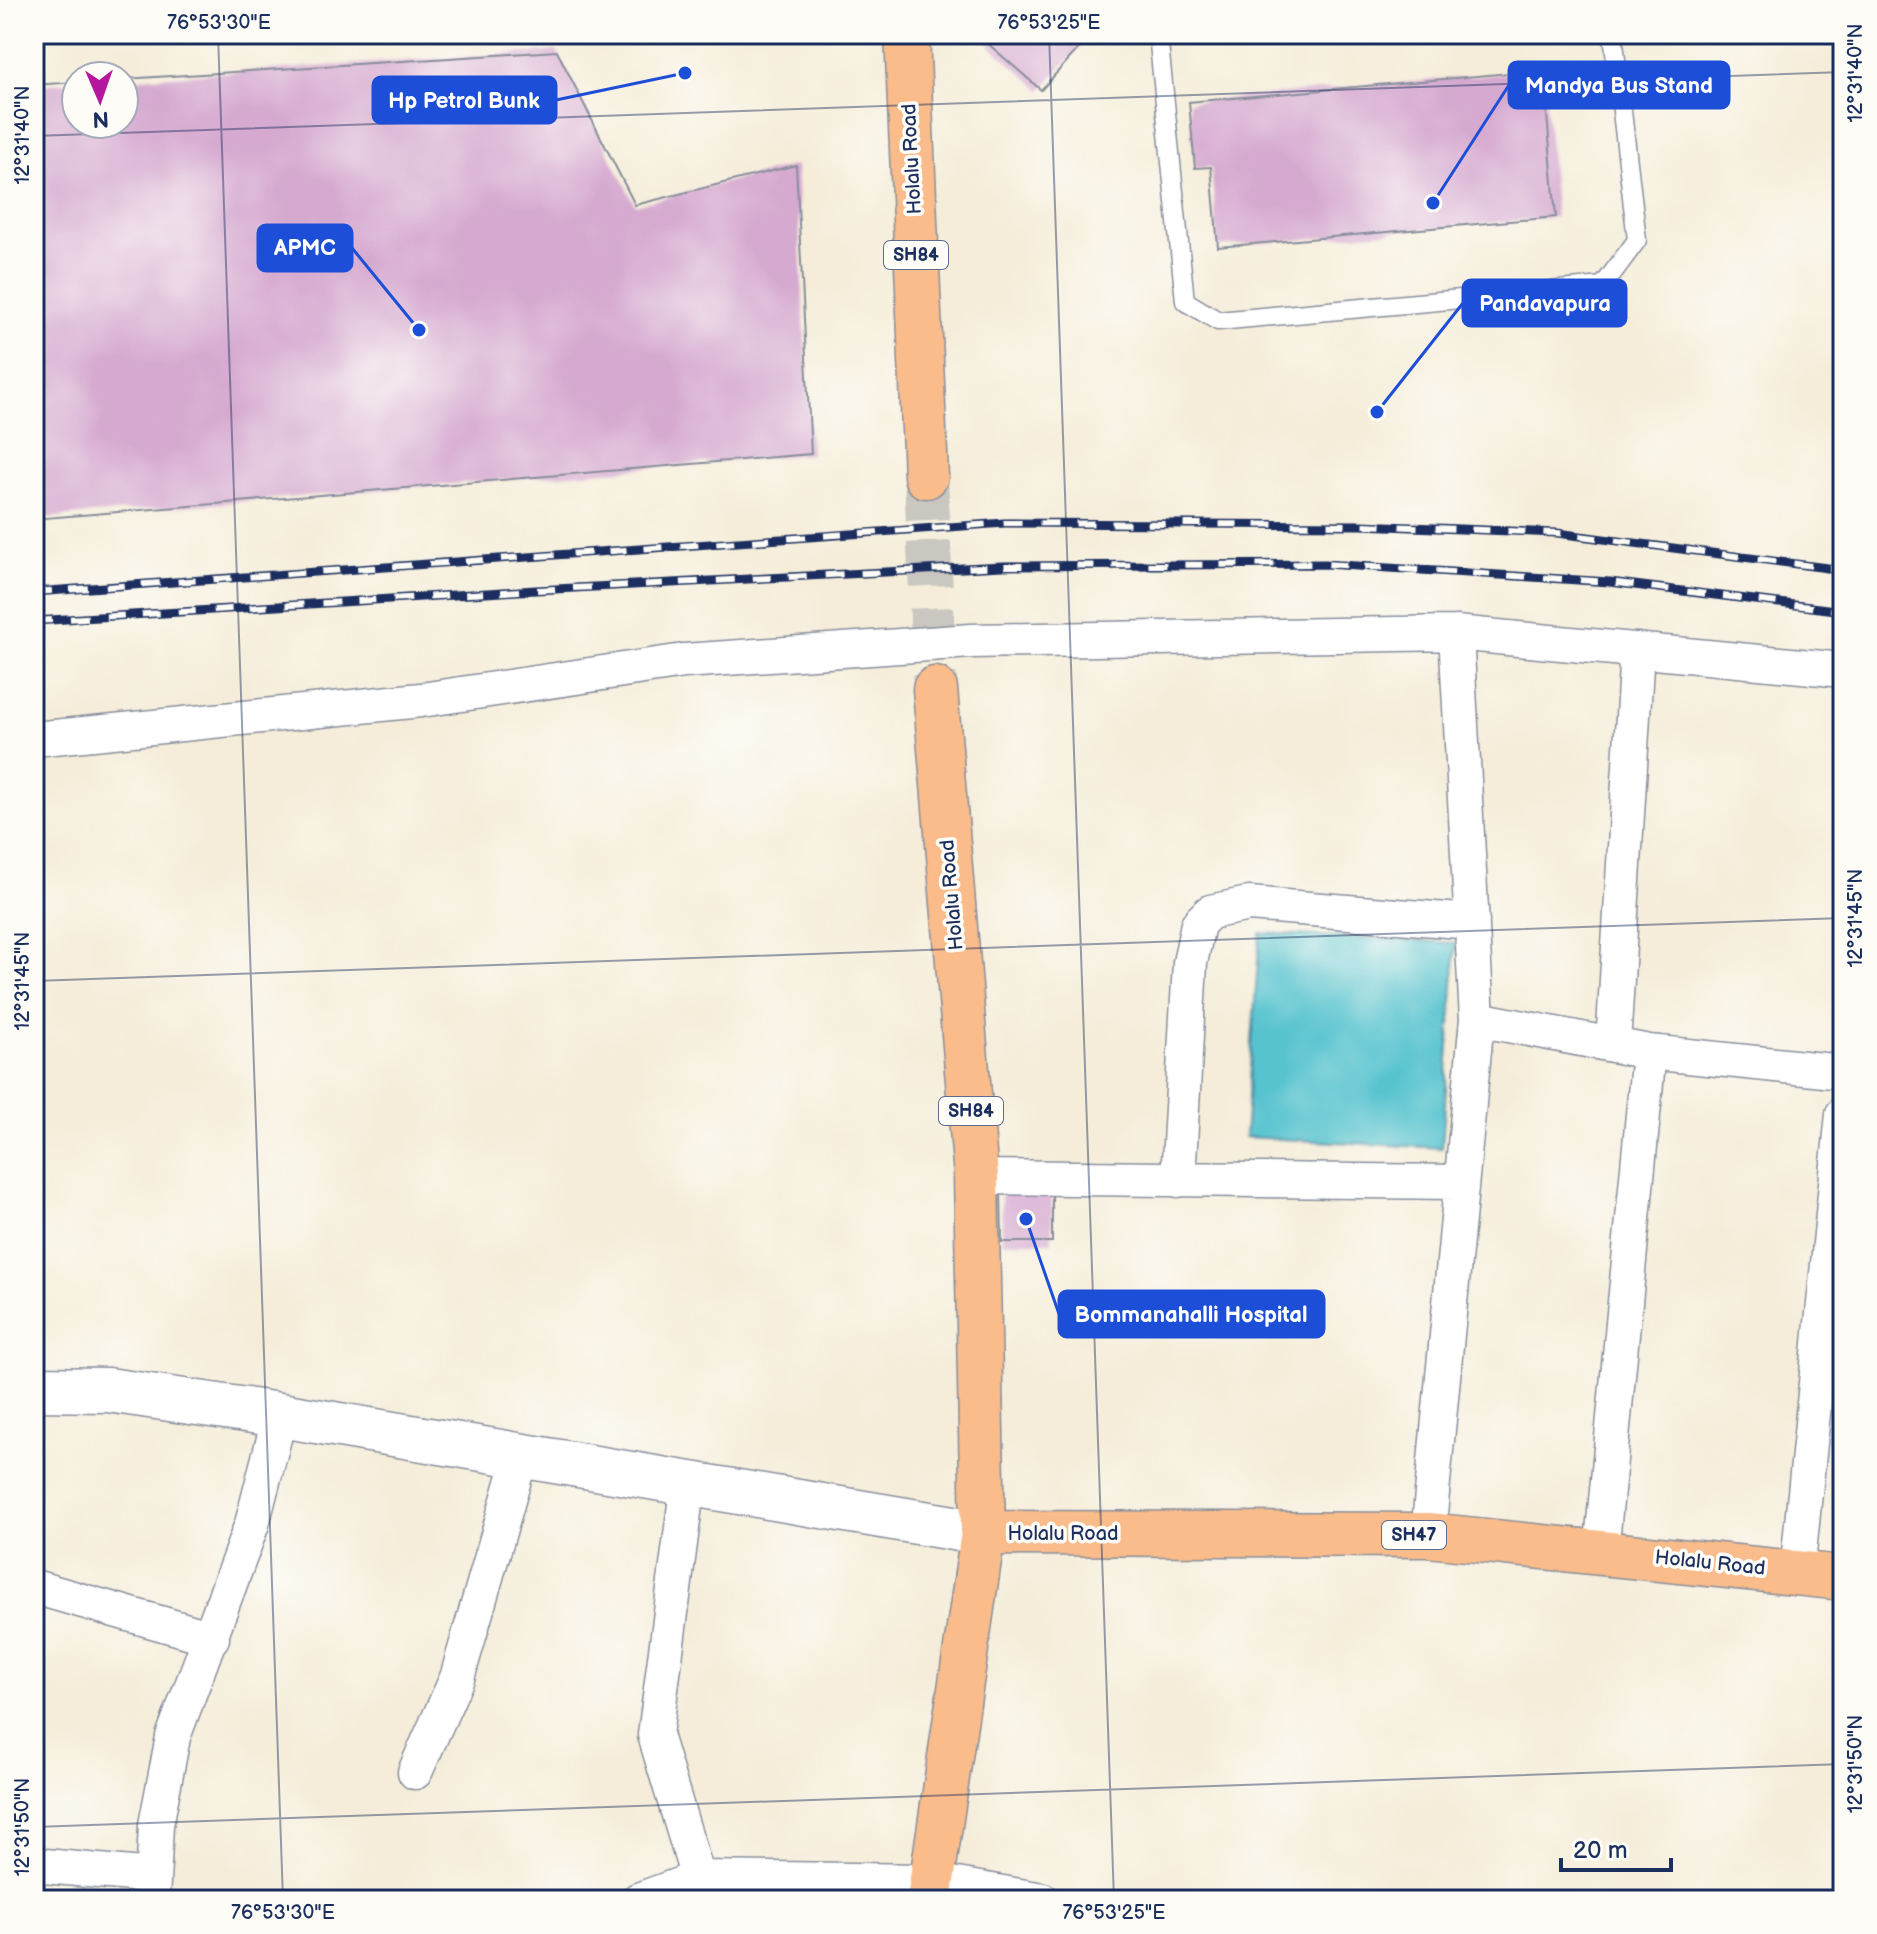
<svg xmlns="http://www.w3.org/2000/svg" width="1877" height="1934" font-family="'Balsamiq Sans',sans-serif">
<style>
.water{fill:#56c3cf;stroke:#387996;stroke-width:2}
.building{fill:#d5a9d0}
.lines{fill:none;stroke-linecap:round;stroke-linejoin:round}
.primary-tunnel{stroke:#c9c7c0;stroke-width:44;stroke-dasharray:44 22;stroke-linecap:butt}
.service-casing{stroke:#888e9c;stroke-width:21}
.minor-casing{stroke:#888e9c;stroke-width:37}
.tertiary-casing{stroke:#888e9c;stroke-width:47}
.primary-casing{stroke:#888e9c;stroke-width:47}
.service{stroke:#fff;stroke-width:18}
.minor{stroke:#fff;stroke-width:34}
.tertiary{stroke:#fff;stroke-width:44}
.primary{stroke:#f9bc8a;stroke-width:44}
.rail-casing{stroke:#1b2f5e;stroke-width:9}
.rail{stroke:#fdfcf7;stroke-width:6;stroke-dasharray:18;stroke-linecap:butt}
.ticks{fill:none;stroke:#1b2f5e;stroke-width:2;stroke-opacity:0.45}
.labels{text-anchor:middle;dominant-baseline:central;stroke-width:7;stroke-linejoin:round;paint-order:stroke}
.shield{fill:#fdfcf7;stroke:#5f6c8c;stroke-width:2}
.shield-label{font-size:18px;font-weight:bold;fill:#1b2f5e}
.street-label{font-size:20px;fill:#1b2f5e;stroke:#fdfcf7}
.leader{fill:none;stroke:#1d4ed8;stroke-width:3}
.callout-dot{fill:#1d4ed8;stroke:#fdfcf7;stroke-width:3}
.callout{fill:#1d4ed8;stroke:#1d4ed8;stroke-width:3}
.callout-label{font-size:22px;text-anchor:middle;font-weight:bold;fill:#fff}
.neatline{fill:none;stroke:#1b2f5e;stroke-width:3}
.ticks-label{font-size:20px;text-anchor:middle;fill:#1b2f5e}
</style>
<rect width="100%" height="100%" fill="#fdfcf7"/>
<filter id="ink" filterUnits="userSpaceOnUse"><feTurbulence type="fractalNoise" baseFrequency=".0125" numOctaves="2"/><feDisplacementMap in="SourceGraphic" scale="16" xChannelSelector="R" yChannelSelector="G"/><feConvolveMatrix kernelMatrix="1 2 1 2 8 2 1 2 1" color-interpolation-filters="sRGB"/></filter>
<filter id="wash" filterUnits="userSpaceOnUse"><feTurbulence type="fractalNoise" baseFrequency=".006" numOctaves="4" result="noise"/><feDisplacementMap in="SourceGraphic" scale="32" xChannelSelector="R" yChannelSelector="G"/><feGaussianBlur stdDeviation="1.8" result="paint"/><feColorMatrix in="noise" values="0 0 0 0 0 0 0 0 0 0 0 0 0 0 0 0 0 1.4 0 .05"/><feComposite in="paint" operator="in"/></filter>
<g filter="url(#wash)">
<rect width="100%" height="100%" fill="#f5edd9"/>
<path class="water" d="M1260 933 1456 943 1442 1148 1245 1137Z"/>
<g id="blocks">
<path class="building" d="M977 34H1088L1090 36 1041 90Z
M557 51 635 205 796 165 811 454 34 519V85L76 82V124H124V79Z
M1543 70 1556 217 1218 247 1211 167 1195 168 1189 102Z
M1001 1189H1052V1242H1002Z"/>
</g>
</g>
<g filter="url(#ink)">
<use href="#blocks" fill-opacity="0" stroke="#888e9c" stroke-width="2"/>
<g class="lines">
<path class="primary-tunnel" d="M926 476 935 689"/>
<g class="service-casing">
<path id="service" d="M1158 34 1185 301 1218 321 1603 286 1637 240 1613 34"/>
</g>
<g class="minor-casing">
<path id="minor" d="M34 739 421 700 684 661 971 641 1456 633 1843 670
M1477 1019 1649 1052 1843 1072
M1613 1045 1637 650
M976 1177 1459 1182
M1178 1180 1190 963 1198 924 1210 912 1249 904 1472 922
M688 1482 655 1735 698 1878
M1428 1535 1477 1019 1456 633
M1601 1553 1649 1052
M1797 1573 1843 1114
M34 1587 212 1638
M415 1772 457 1678 521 1455
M34 1865 153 1876
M152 1900 156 1825 173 1737 252 1524 280 1415
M638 1900 698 1878 934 1881 1043 1900"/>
</g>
<g class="tertiary-casing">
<path id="tertiary" d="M34 1389 108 1390 280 1415 983 1533"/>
</g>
<g class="primary-casing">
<path id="primary" d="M907 34 926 476
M983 1533 1428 1535 1843 1578
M929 1900 983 1533 976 1177 935 689"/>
</g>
<use href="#service" class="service"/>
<use href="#minor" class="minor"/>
<use href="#tertiary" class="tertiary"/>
<use href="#primary" class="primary"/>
<g class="rail-casing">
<path id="rail" d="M34 592 1005 523 1361 525 1557 533 1843 570
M34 621 536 590 1003 566 1325 564 1610 582 1843 611"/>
</g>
<use href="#rail" class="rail"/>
</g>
</g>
<path class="ticks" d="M218 34 283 1900M1049 34 1114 1900M34 136 1843 72M34 981 1843 918M34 1827 1843 1764"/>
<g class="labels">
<g class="shield">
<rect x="884" y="241" width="64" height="28" rx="6"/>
<rect x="939" y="1097" width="64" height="28" rx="6"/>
<rect x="1382" y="1521" width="64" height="28" rx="6"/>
</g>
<g class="shield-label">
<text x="916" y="255">SH84</text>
<text x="971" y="1111">SH84</text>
<text x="1414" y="1535">SH47</text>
</g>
<g class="street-label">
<text transform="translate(912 159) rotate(-93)">Holalu Road</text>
<text transform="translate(952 895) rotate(-95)">Holalu Road</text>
<text x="1063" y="1534">Holalu Road</text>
<text transform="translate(1710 1563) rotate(6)">Holalu Road</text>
</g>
</g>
<path class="leader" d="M1433 203L1509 85M685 73L556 100M419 330L352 248M1377 412L1463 303M1026 1219L1059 1314"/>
<g class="callout-dot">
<circle cx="1433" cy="203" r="8"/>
<circle cx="685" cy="73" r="8"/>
<circle cx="419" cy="330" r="8"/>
<circle cx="1377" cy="412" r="8"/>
<circle cx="1026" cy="1219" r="8"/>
</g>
<g class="callout">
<rect x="1509" y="62" width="220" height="46" rx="8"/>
<rect x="373" y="77" width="183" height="46" rx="8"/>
<rect x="258" y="225" width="94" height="46" rx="8"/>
<rect x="1463" y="280" width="163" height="46" rx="8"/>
<rect x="1059" y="1291" width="265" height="46" rx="8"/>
</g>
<g class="callout-label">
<text x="1619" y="93">Mandya Bus Stand</text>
<text x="464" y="108">Hp Petrol Bunk</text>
<text x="305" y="255">APMC</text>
<text x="1545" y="311">Pandavapura</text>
<text x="1191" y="1322">Bommanahalli Hospital</text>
</g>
<rect width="1877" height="1934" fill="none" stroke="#fdfcf7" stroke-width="88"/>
<g transform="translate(100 100) rotate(178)"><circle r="38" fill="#fdfcf7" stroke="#a3aaba" stroke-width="2"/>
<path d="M0-6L14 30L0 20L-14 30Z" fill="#b5179e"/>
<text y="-12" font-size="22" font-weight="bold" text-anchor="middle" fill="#1b2f5e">N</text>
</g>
<path d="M1561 1858v12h110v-12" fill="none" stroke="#1b2f5e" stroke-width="4"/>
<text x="1573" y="1858" font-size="24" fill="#1b2f5e" stroke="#fdfcf7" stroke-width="6" paint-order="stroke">20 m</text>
<rect x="44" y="44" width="1789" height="1846" class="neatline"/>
<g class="ticks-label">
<text x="219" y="29">76°53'30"E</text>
<text x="1049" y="29">76°53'25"E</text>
<text transform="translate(1855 73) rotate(-90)" y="7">12°31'40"N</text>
<text transform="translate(22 135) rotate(-90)" y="7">12°31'40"N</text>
<text transform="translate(1855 918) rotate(-90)" y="7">12°31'45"N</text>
<text transform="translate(22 981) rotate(-90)" y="7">12°31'45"N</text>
<text transform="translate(1855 1764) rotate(-90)" y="7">12°31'50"N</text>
<text transform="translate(22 1827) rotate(-90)" y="7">12°31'50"N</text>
<text x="283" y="1919">76°53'30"E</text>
<text x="1114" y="1919">76°53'25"E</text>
</g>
</svg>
